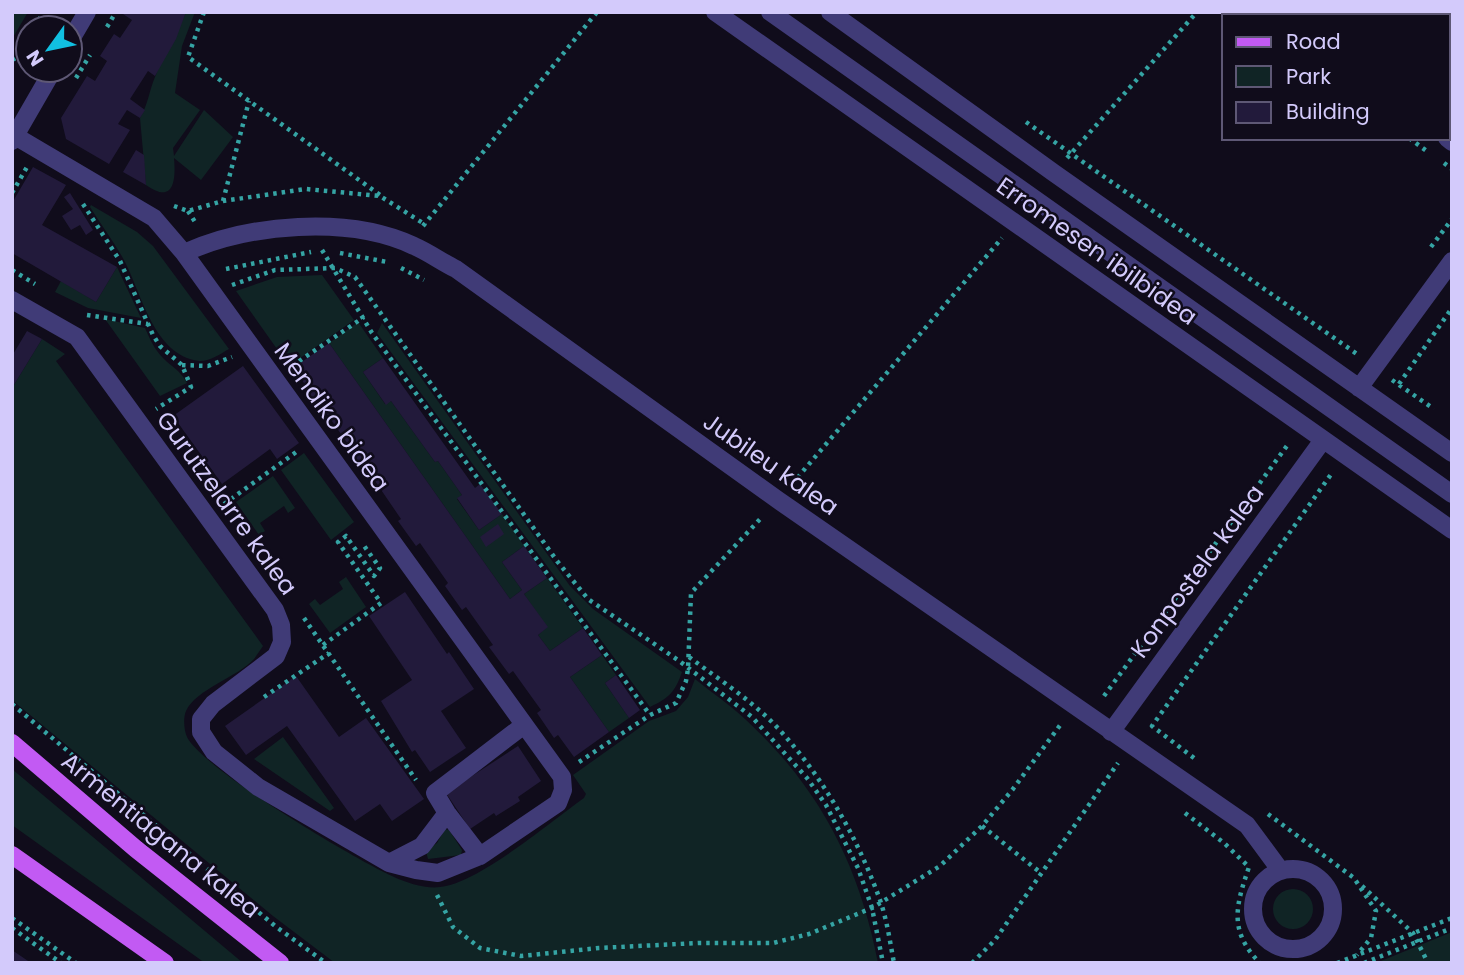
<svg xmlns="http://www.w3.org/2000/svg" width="1464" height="975" font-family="Poppins,sans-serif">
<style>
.green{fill:#102425}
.building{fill:#221a3b}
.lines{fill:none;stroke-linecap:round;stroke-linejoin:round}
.path{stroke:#35a4a4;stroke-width:4.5;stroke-dasharray:3.5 5;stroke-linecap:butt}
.street{stroke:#403b77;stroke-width:18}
.primary{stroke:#c25af3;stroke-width:18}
.labels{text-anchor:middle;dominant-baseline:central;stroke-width:5;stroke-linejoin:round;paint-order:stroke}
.street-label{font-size:24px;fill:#d3cafb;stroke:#100c1b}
</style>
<rect width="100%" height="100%" fill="#100c1b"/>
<path class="green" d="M12 12H28L12 39Z
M186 12H195L182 46 175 93 200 110 173 148 174 156 204 110 233 137 201 180 174 158C176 180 174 205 146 185L140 118C148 105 149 91 155 77 163 55 177 35 186 12Z
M91 205 137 232 153 246 229 349C220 354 209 362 199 361 154 355 142 295 125 262 115 243 101 225 90 207Z
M117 267 141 318 88 308 55 292 61 281 96 302Z
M322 275 354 320 289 366 236 291 277 277Z
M105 319 145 328C150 339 154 349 163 358 172 367 180 370 187 383L160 396Z
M358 322 383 358 363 372 385 404 391 401 435 462 438 461 462 495 457 499 479 530 502 514 524 546 502 562 522 590 510 599 329 343Z
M382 323 570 586 593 609 682 672C675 692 669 698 650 707L377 333Z
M42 339 65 354 56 361 263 646C260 650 257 655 254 659 238 677 196 689 186 711 183 718 184 730 187 737 204 770 356 860 394 877 407 883 426 889 440 887 479 883 550 822 584 798L586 794 573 775 649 721 676 711 688 697 695 679C711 692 729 704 745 719 819 787 859 864 878 963H335L273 916 12 700V388Z
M304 453 354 522 331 540 281 470Z
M273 476 295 508 288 513 284 506 260 523 265 531 259 535 236 502Z
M346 577 366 607 330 633 309 604 315 599 320 605 343 589 339 582Z
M547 578 583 628 550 651 538 635 547 627 524 594Z
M602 655 616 675 605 683 629 718 609 732 570 677Z
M283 737 334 808 330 811 254 759Z
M12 769 243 963H205L12 825Z
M445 829 449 830 462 850 461 855 428 859 426 851 437 843Z
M1273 909a20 20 0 1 1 40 0a20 20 0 1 1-40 0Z
M1452 932V963H1376Z"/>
<path class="building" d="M124 12H186L176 39 155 76 148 71 130 99 145 110 140 118 127 110 118 124 130 130 109 164 66 139 61 118 87 76 95 81 107 61 100 56 114 34 120 38 132 20 123 14Z
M1379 12H1452V64L1448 61V16H1383Z
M136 150 144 155 146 185 123 172Z
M33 167 66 185 42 225 117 267 96 302 12 253V203Z
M70 193 93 230 86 235 80 225 71 230 62 216 73 209 64 197Z
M27 331 42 339 12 388V356Z
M329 343 510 599 522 590 502 562 524 546 547 578 524 594 548 627 538 635 550 651 583 628 602 655 570 677 609 732 574 757 558 735 554 738 537 713 541 710 513 671 509 674 489 647 493 645 466 607 462 610 445 586 448 583 420 543 416 546 398 521 401 519 373 478 369 480 352 456 355 454 327 414 322 417 305 393 309 390 293 368Z
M383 358 475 488 480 484 502 514 479 530 457 498 462 495 438 461 435 462 391 401 386 405 363 372Z
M243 366 299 443 277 459 270 449 222 484 173 416Z
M498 524 504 534 486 547 480 537Z
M405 592 447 654 449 652 474 689 441 711 466 748 430 772 415 750 412 752 381 701 412 680 369 616Z
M616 675 640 710 629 718 605 683Z
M296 676 339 737 366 718 424 799 392 821 380 804 355 821 287 726 246 755 225 726Z
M518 746 541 781 518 797 520 801 496 816 494 813 470 829 446 793Z
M12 950 31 963H12Z"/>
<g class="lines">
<path class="path" d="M204 12 188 57 380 195
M1234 12 1239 16
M1318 12 1323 16
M107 27 116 12
M35 28 43 12
M19 56 28 62
M12 60 19 56 28 40
M76 78 90 55
M1448 104 1452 106
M1026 122 1357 354
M1409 138 1428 152
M1067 158 1197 12
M1444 163 1452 169
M12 193 27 167
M223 201 249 101
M83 204 120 261 153 335 160 346 182 365 191 387 156 409
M174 206 188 211 223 201 306 189 380 196 426 225
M188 211 197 225
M423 226 597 12
M1431 247 1452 219
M322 250 372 333 650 715 676 703 686 681 688 669 691 593 762 517
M340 253 387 262
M401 268 424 280
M226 269 311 252
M12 270 35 284
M232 285 275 270 335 268 355 277 557 561 588 599 678 660 752 717 807 778 826 805 858 868 872 908 883 963
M87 315 148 324
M182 365 208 366 232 357
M292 366 364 317
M1392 380 1434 409
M1399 384 1452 308
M792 484 1002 238
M224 504 299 450
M304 618 416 780
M323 645 381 603 338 542 346 536 374 576 380 568 362 543
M689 657C717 678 748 698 773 723 821 773 857 836 880 900 887 920 890 942 894 963
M1104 696 1289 443
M264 697 329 653
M12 704 275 926 326 963
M1194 758 1152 726 1332 473
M579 762 650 715
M1185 813 1224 843 1249 867C1236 905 1228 931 1260 963
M1268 814 1354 878 1376 911 1371 938 1357 955
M982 826 1041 873
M1362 886 1413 933 1428 963
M437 895 453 927 480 948 521 956 599 948 698 943H773L809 934 872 908 940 866 982 826 1013 789 1061 724
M12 918 76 963
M12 928 61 963
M972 963 995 940 1118 763
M1337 963 1452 918
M1364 963 1452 928"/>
<path class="street" d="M715 12 1452 530
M770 12 1452 494
M830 12 1054 173 1452 453
M1270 12 1275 16
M70 41 87 12
M1447 138 1452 142
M12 141 53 70
M184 253C248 224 348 215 414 246 428 252 442 262 456 269L778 500 1247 825 1281 871
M12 300 77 337 275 610 281 625 282 642 276 656 213 704 201 719V732L214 752 258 787 389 863 416 870 438 873 480 856 558 803 563 790 562 777 184 253 154 218 15 136
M1359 388 1452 261
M1111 732 1323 440
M480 856 447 813 435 793 524 725
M389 863 422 846 447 813
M1253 909a40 40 0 1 1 80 0a40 40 0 1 1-80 0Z"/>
<path class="primary" d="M12 743 136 849 280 963
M12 855 165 963"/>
</g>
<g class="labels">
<g class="street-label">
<text transform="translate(1097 251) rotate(35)">Erromesen ibilbidea</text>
<text transform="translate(332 417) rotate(54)">Mendiko bidea</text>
<text transform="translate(771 464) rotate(35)">Jubileu kalea</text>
<text transform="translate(227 503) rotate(54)">Gurutzelarre kalea</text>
<text transform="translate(1197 571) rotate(-54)">Konpostela kalea</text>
<text transform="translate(161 835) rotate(39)">Armentiagana kalea</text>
</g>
</g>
<rect width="1464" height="975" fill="none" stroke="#d3cafb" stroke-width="28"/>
<rect x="1222" y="14" width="228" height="126" fill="#100c1b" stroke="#5e5875" stroke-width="2"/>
<rect x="1236" y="37" width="35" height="10" fill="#c25af3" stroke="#5e5875" stroke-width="2"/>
<text x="1286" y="49" font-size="21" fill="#d3cafb">Road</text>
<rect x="1236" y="66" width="35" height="21" fill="#102425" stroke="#5e5875" stroke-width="2"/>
<text x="1286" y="84" font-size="21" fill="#d3cafb">Park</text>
<rect x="1236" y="102" width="35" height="21" fill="#221a3b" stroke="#5e5875" stroke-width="2"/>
<text x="1286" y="119" font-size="21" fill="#d3cafb">Building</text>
<g transform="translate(49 49) rotate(237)"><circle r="33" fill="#100c1b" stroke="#5e5875" stroke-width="2"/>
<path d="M0-5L12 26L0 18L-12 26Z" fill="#11c0e1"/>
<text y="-10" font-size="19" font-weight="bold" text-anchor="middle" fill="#d3cafb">N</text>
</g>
</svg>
